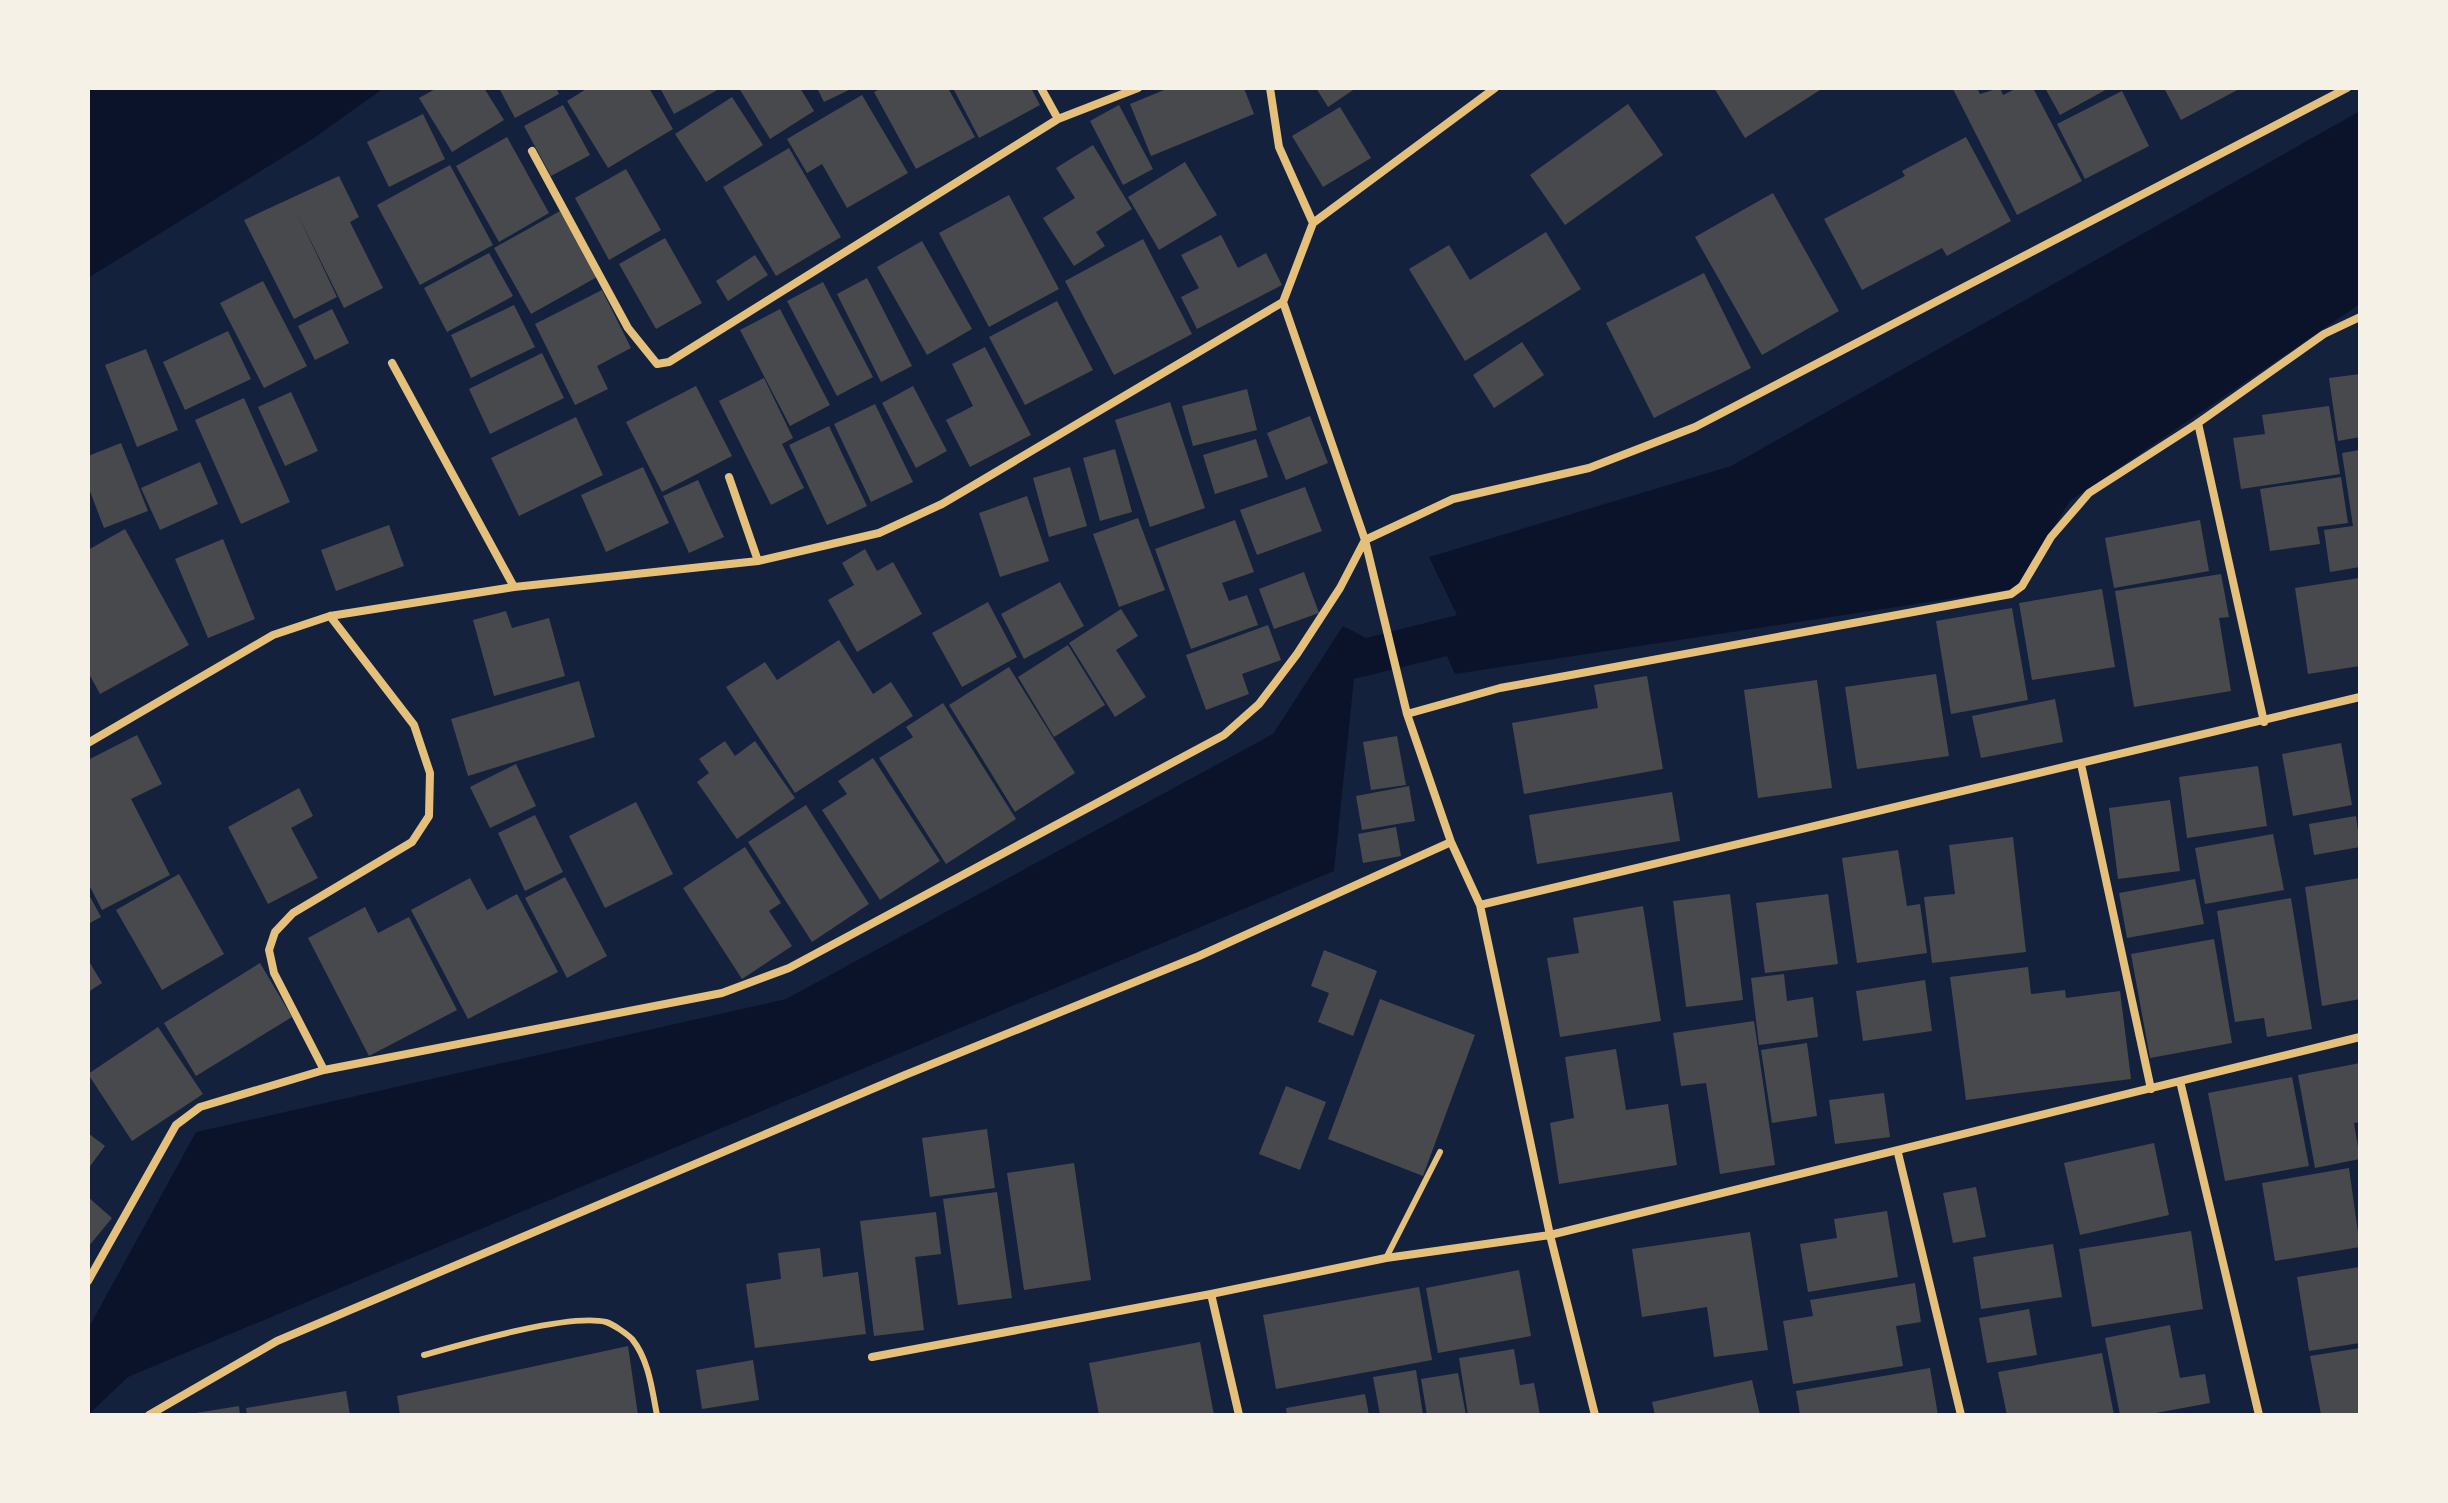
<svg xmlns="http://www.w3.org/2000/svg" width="2448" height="1503" font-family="'Source Sans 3',sans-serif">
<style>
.water{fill:#0b132b}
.building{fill:#48494c}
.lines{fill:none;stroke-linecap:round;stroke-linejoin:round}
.service{stroke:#e5c07b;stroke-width:6}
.minor{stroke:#e5c07b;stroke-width:8}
</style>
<rect width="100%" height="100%" fill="#14213d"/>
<path class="water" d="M88 88H384L314 138 88 278Z
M2360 111V304L2070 501 2015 589 1455 674 1447 656 1354 679 1334 871 128 1377 88 1415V1329L196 1132 786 999 1273 734 1343 626 1366 638 1457 615 1429 557 1731 466Z"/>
<path class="building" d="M437 88H484L504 120 452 152 419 98Z
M499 88H556L559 94 515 118Z
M588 88H649L673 129 608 168 567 101Z
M660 88H721L674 114Z
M739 88H800L814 111 770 139Z
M817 88H853L824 102Z
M882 88H948L975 137 916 169 874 92Z
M953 88H1031L1040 105 979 138Z
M1169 88H1244L1254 114 1151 156 1130 104Z
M1316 88H1356L1328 107Z
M1714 88H1819L1820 90 1745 138Z
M1977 88 1980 94 2000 88 2003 95 2017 88H2033L2082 181 2017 215 1953 89Z
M2045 88H2109L2060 115Z
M2164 88H2241L2181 120Z
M2122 91 2149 146 2085 179 2057 124Z
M862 95 908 173 847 208 822 164 807 173 787 139Z
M732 97 763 145 706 182 675 134Z
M1628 104 1663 155 1565 225 1530 175Z
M563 105 590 155 551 176 524 126Z
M1119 105 1153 169 1123 185 1090 121Z
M1340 107 1371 158 1323 187 1292 136Z
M423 114 445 159 389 187 367 142Z
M507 137 549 213 499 242 456 166Z
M1966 137 2011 221 1947 256 1942 248 1862 290 1824 219 1905 176 1902 171Z
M1093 145 1132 209 1096 232 1105 246 1074 266 1043 218 1075 198 1056 168Z
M789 148 841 237 776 276 723 187Z
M1185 162 1217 215 1159 250 1128 197Z
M450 165 493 245 420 285 377 205Z
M626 169 661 230 609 260 575 198Z
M339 176 359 217 350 222 383 288 344 308 298 215 337 297 294 319 244 220Z
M1773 193 1839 311 1762 355 1695 237Z
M1009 195 1059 289 989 327 939 233Z
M560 211 597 277 531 314 494 248Z
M1546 232 1581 289 1465 361 1409 269 1449 245 1470 280Z
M1221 235 1238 268 1266 253 1282 285 1197 329 1181 297 1199 288 1181 255Z
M665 238 702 303 656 329 619 264Z
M1143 239 1192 334 1114 375 1065 281Z
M922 241 972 329 927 355 877 267Z
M489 253 513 296 447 332 424 288Z
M755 255 768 275 728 301 716 281Z
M1704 273 1751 368 1654 418 1606 323Z
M867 278 912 366 881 382 837 294Z
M263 281 307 366 264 388 220 303Z
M823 282 873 377 837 396 787 301Z
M602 290 631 348 597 366 608 389 575 405 535 324Z
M1057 301 1093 370 1025 405 989 337Z
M514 305 535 347 471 378 451 335Z
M332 309 349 343 315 360 298 326Z
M780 309 830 405 790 426 740 330Z
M228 331 251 379 185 410 163 362Z
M1522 342 1544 375 1494 408 1473 375Z
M985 347 1031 435 970 467 946 420 973 406 952 364Z
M146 349 178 430 137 447 105 365Z
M542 353 564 398 490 434 469 389Z
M2360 374V437L2338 441 2329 378Z
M764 378 793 438 782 444 804 488 771 505 719 401Z
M696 386 732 456 662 492 626 422Z
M913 386 947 451 916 468 882 403Z
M1247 389 1257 430 1193 446 1182 406Z
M291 392 318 451 285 466 258 407Z
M244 398 290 502 241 524 195 420Z
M1170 402 1205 508 1150 527 1115 420Z
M875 404 913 482 871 502 834 424Z
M2329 406 2340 474 2241 489 2233 438 2265 434 2262 415Z
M1310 416 1328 463 1286 480 1267 433Z
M576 417 603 475 519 516 491 458Z
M829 426 867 506 827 525 789 445Z
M1256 439 1268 477 1215 494 1203 455Z
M121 443 148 511 104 528 88 486V456Z
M1115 449 1132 512 1100 521 1083 458Z
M2360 450V567L2330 572 2324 530 2353 526 2342 453Z
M200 462 218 504 160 530 141 488Z
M643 467 669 523 606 552 581 495Z
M1070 467 1087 526 1049 537 1033 478Z
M2341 477 2348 523 2317 527 2320 544 2270 551 2260 489Z
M698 480 724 537 689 553 663 496Z
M1305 487 1322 531 1257 555 1240 510Z
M1027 496 1049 561 1000 577 979 513Z
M1138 518 1165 590 1119 607 1093 534Z
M1235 520 1254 572 1222 583 1229 601 1247 595 1258 625 1191 649 1155 549Z
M2200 520 2209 571 2114 588 2105 538Z
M389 525 404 566 336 591 321 550Z
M125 529 189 645 100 694 88 672V550Z
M223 539 255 619 208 638 175 559Z
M865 549 877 571 893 562 922 614 857 652 828 600 854 585 842 563Z
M1304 572 1319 613 1274 629 1259 589Z
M2221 574 2229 617 2219 618 2231 691 2134 707 2115 591Z
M2359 578 2360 666 2308 674 2295 588Z
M1060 582 1084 626 1024 659 1001 614Z
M2102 589 2115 667 2032 680 2019 603Z
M988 602 1017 657 962 687 932 633Z
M2012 608 2028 700 1951 714 1936 621Z
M1121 609 1138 636 1116 650 1146 697 1115 717 1069 643Z
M506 611 512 628 549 618 565 676 494 696 473 620Z
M1268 625 1281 660 1242 674 1249 694 1206 710 1186 655Z
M839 640 873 694 891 682 913 716 795 793 726 687 765 662 777 680Z
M1068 645 1105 705 1054 737 1018 677Z
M1009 667 1075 773 1015 812 949 705Z
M1936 674 1949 756 1857 769 1845 687Z
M1647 676 1663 769 1524 794 1512 723 1598 708 1594 685Z
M1817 680 1832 788 1758 798 1744 690Z
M579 681 595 737 468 776 451 719Z
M2055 699 2063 742 1981 758 1972 716Z
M943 703 1016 819 946 864 879 758 913 737 906 727Z
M137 735 162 784 131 799 170 875 102 910 88 883V760Z
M1397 736 1406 785 1371 790 1363 742Z
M725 741 735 756 755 741 795 798 737 839 697 782 709 773 699 759Z
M2341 743 2352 805 2293 816 2282 754Z
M873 758 940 861 880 900 822 810 847 794 838 781Z
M516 764 536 806 490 828 470 787Z
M2258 766 2267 826 2187 838 2179 777Z
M1409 786 1415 821 1362 830 1356 796Z
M299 788 313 816 291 828 318 878 268 904 228 827Z
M1672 792 1680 841 1537 864 1529 815Z
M2170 800 2180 871 2118 879 2109 808Z
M636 802 673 874 605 908 569 836Z
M806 805 869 904 812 942 748 842Z
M535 815 563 872 525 891 498 833Z
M2356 816 2360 847 2314 855 2309 824Z
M1396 827 1401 856 1363 863 1358 834Z
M2273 834 2284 890 2205 904 2195 848Z
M2013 837 2026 952 1932 963 1924 897 1955 894 1949 845Z
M745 847 781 903 769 911 792 946 742 979 683 888Z
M1898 850 1907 906 1920 904 1927 953 1857 963 1842 858Z
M179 874 224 954 162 990 116 910Z
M565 877 607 956 567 978 525 898Z
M470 878 487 910 517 894 558 972 468 1019 411 910Z
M2360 878V999L2322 1006 2305 887Z
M2195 879 2204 924 2127 938 2119 893Z
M88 893 101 917 88 924Z
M1730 894 1743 1000 1686 1007 1673 901Z
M1828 894 1838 964 1765 973 1756 903Z
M2291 898 2312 1029 2267 1037 2264 1018 2235 1022 2217 911Z
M1643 906 1661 1021 1560 1037 1547 958 1579 953 1573 918Z
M365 907 378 933 409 917 457 1010 369 1056 308 938Z
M2214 939 2232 1043 2150 1058 2131 954Z
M1324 950 1377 971 1353 1036 1318 1022 1329 993 1311 986Z
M88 960 102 983 88 992Z
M260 963 292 1017 196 1076 164 1023Z
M2028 967 2031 994 2065 990 2066 998 2120 991 2131 1079 1966 1100 1950 977Z
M1784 974 1787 1001 1813 997 1818 1037 1759 1045 1751 978Z
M1925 980 1932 1031 1863 1041 1856 991Z
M1380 999 1475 1035 1423 1176 1328 1139Z
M1754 1021 1775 1165 1720 1174 1706 1083 1681 1086 1673 1033Z
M158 1027 203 1094 132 1141 88 1074Z
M1807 1043 1817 1116 1772 1123 1761 1050Z
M1616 1049 1626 1110 1668 1104 1677 1165 1559 1184 1550 1123 1574 1118 1565 1057Z
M2360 1063V1122L2354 1123 2360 1159 2315 1168 2298 1075Z
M2292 1077 2309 1166 2225 1181 2208 1093Z
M1286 1086 1326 1102 1300 1170 1259 1154Z
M1884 1093 1890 1137 1835 1144 1829 1100Z
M987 1129 995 1188 930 1197 922 1138Z
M88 1133 105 1146 88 1169Z
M2154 1143 2169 1215 2080 1235 2064 1163Z
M1074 1163 1091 1280 1024 1290 1007 1173Z
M2349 1168 2360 1247 2275 1261 2262 1183Z
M1976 1187 1986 1237 1953 1243 1943 1193Z
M997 1192 1012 1298 958 1305 943 1199Z
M88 1197 112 1218 88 1247Z
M1887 1211 1898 1277 1808 1292 1800 1244 1837 1238 1834 1219Z
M936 1212 941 1254 915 1257 924 1330 874 1336 860 1221Z
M2191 1231 2203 1309 2092 1327 2079 1249Z
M1750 1232 1768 1350 1714 1357 1707 1307 1642 1317 1632 1249Z
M2053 1244 2062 1297 1981 1309 1973 1257Z
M820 1248 823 1277 858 1272 866 1334 755 1348 746 1284 781 1279 778 1253Z
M2359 1267 2360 1343 2309 1351 2297 1277Z
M1519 1270 1531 1336 1438 1353 1426 1288Z
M1915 1283 1921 1322 1896 1326 1903 1366 1793 1384 1783 1321 1813 1316 1810 1300Z
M1419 1287 1432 1360 1276 1389 1263 1315Z
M2029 1309 2037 1355 1987 1363 1979 1318Z
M2170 1325 2180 1378 2205 1374 2210 1403 2145 1415H2120L2105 1338Z
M1200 1342 1214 1415H1099L1089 1363Z
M628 1346 638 1415H400L397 1396Z
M2360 1348V1415H2321L2310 1356Z
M1514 1349 1520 1385 1534 1383 1540 1415H1468L1459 1358Z
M2102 1353 2114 1415H2007L1998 1372Z
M753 1360 759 1400 702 1409 696 1370Z
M1930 1368 1938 1415H1800L1796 1391Z
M1416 1370 1423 1415H1380L1373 1377Z
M1458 1373 1466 1415H1427L1421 1379Z
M1752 1380 1760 1415H1655L1652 1402Z
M346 1391 350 1415H247L246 1408Z
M1365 1394 1369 1415H1287L1286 1408Z
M239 1406 240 1415H196V1413Z"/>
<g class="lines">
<path class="service" d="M1386 1258 1440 1152
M424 1355C463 1344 569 1313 606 1322 613 1324 627 1334 632 1339 649 1360 652 1390 657 1415"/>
<path class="minor" d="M1041 88 1058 119
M1270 88 1279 147 1313 223
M1495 88 1313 223 1283 302 1365 540 1407 714 1451 842 1480 905 1550 1235 1595 1415
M532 151 628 328 657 364 669 362 1058 119 1138 88
M392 363 514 587
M2198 423 2264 722
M729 477 758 561
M1407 714 1500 688 2011 594 2022 586 2051 537 2089 493 2198 423 2324 334 2360 317
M88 743 273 635 330 616 514 587 758 561 879 533 942 504 1283 302
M2081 764 2151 1089
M1480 905 2360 697
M324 1070 274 973 269 950 275 932 293 913 412 842 429 816 430 773 414 725 330 616
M2180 1081 2259 1415
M1898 1153 1961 1415
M88 1281 176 1125 200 1107 324 1070 722 993 789 968 1224 735 1259 704 1297 654 1340 588 1365 540 1453 499 1589 468 1695 427 2347 88
M1211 1294 1386 1258 1550 1235 2360 1037
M872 1357 1211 1294 1239 1415
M149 1415 277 1341 905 1075 1199 956 1451 842"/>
</g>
<rect width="2448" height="1503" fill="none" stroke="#f6f1e7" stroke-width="180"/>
</svg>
